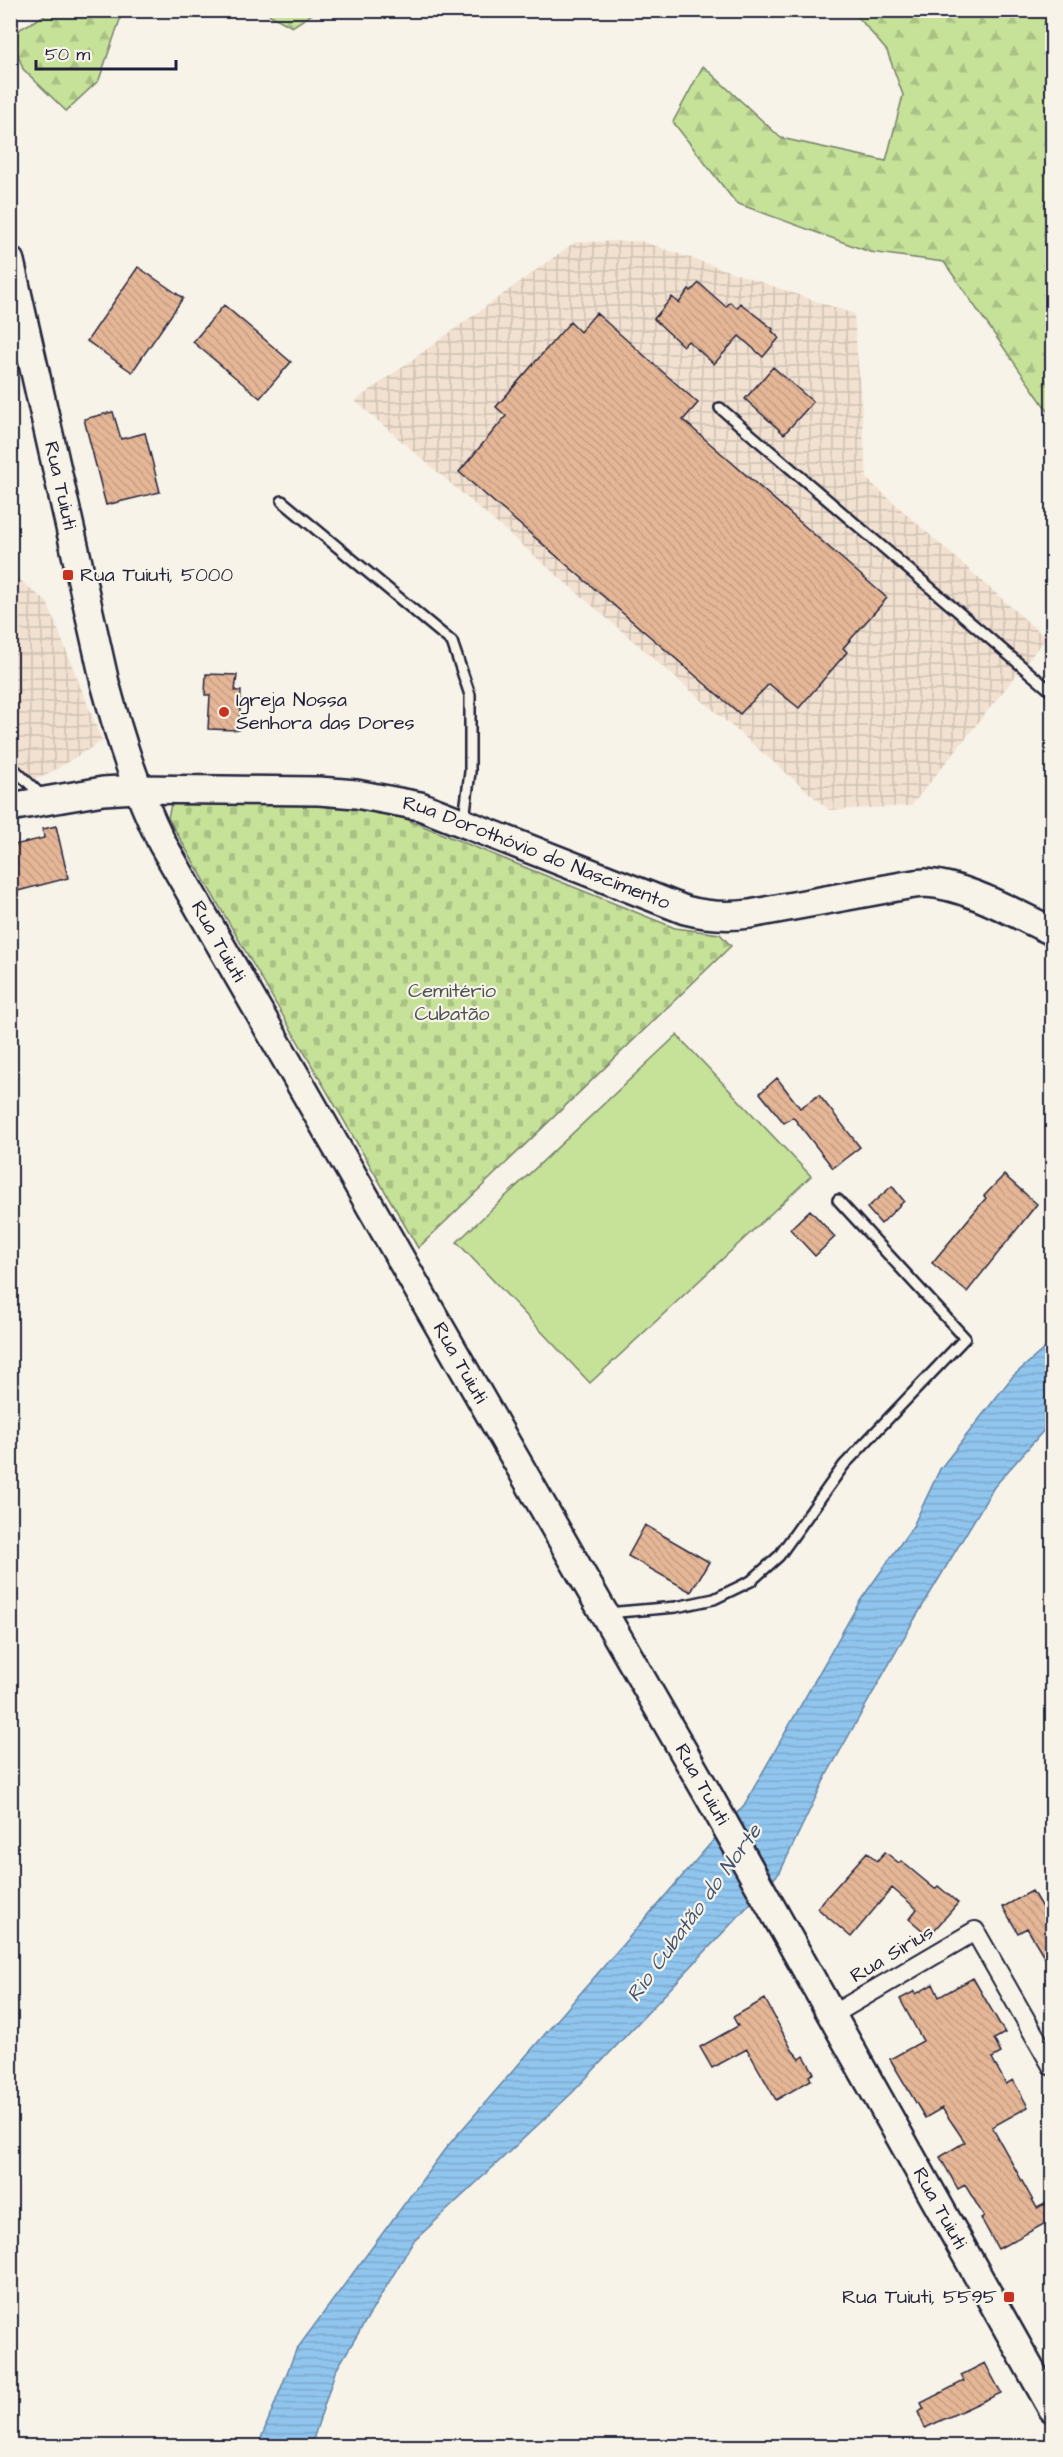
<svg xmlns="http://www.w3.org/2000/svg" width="1063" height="2457" font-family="'Architects Daughter',sans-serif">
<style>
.industrial{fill:url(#industrial-grid)}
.forest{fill:url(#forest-firs);stroke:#74826a;stroke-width:1.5}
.cemetery{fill:url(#cemetery-stones);stroke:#74826a;stroke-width:1.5}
.pitch{fill:#c6e198;stroke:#74826a;stroke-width:1.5}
.water{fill:url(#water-rules);stroke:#6484a6;stroke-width:1.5}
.building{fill:url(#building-back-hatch);stroke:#22223b;stroke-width:1.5}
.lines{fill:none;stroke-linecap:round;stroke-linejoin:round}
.lane-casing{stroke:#22223b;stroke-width:14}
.street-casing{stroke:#22223b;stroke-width:22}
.secondary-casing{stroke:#22223b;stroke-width:32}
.lane{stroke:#f7f3e8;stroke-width:9}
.street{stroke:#f7f3e8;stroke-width:18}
.secondary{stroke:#f7f3e8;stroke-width:27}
.poi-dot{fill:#c8321e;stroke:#f7f3e8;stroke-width:2}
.labels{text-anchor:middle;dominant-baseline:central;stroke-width:4.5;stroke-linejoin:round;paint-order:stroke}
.street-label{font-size:20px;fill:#22223b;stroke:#f7f3e8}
.poi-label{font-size:20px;fill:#22223b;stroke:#f7f3e8;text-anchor:start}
.park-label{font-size:20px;fill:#4b5252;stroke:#f7f3e8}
.water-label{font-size:21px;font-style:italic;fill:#435371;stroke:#f7f3e8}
</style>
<defs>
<pattern id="industrial-grid" width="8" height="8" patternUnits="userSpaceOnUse" patternTransform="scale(1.5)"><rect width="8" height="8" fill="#f2e1d0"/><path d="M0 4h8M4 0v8" fill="none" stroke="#cfc1b4"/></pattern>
<pattern id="forest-firs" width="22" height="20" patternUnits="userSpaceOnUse" patternTransform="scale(1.5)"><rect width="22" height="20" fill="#c6e198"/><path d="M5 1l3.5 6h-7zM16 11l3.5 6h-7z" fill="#aac184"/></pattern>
<pattern id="cemetery-stones" width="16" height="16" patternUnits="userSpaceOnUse" patternTransform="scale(1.5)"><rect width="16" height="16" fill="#c6e198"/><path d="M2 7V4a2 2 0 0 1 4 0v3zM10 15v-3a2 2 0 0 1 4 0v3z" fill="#aac184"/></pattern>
<pattern id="water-rules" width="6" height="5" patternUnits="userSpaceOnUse" patternTransform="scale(1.5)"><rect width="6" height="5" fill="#90c5ee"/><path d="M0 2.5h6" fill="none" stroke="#7ca9cd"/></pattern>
<pattern id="building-back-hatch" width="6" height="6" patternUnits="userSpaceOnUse" patternTransform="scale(1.5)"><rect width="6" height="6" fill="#e6b797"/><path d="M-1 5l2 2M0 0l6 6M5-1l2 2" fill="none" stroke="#c59d83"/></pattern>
</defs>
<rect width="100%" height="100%" fill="#f7f3e8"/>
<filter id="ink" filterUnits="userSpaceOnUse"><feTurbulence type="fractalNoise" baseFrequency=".0167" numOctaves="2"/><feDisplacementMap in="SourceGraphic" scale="12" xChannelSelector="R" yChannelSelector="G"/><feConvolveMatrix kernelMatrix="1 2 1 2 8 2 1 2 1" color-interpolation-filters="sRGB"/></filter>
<g filter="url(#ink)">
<path class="industrial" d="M641 241 854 314 867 479 1046 638 911 806 829 810 355 401 575 242Z
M10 572 47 602 102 741 45 776 11 784Z"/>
<path class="forest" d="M54 10 123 11 99 80 66 111 23 69 11 34Z
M263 11H317L292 27Z
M853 11H1052V417L944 262 870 252 736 203 673 122 703 66 781 138 886 161 903 95 887 51Z"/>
<path class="cemetery" d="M183 793 318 801 403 818 675 928 720 934 731 946 418 1248 168 818 171 804Z"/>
<path class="pitch" d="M677 1035 811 1176 590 1383 457 1242Z"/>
<path class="water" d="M1052 1342V1421L994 1487 914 1620 826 1776 780 1872 572 2093 413 2242 335 2372 311 2446H258L296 2350 445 2149 744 1805 860 1601 913 1526 940 1469 1013 1376Z"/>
<path class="building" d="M138 267 183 298 132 372 87 341Z
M699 283 726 307 730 302 737 308 740 303 773 329 772 331 779 338 763 357 739 336 714 364 688 341 683 346 654 319 672 297 679 303 689 289 691 291Z
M224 305 291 362 260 398 193 342Z
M596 313 698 403 683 420 887 598 843 648 847 652 799 708 769 684 740 714 459 472 506 416 496 407 570 322 580 332Z
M773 367 813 402 784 434 745 399Z
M113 412 121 439 145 433 160 492 106 505 84 419Z
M206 674 237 675 235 691H241L239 730 208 729 210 695H205Z
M56 826 68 878 10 893V846L44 838 43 829Z
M777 1078 800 1108 819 1095 860 1147 833 1168 793 1117 784 1123 760 1093Z
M1004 1175 1037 1204 967 1292 932 1263 986 1198 984 1196Z
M892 1186 904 1201 881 1224 867 1208Z
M810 1210 835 1237 815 1256 790 1229Z
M645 1525 709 1562 691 1592 628 1556Z
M867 1852 877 1861 885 1852 899 1863 901 1861 935 1889 938 1886 958 1903 929 1936 909 1919 917 1909 892 1888 851 1937 817 1908Z
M1032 1891 1053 1926V1971L1027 1928 1018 1933 1003 1907Z
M973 1978 1005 2033 994 2039 1001 2053 992 2058 1006 2084 1013 2080 1028 2107 992 2127 1037 2208 1053 2200V2219L998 2249 981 2218 984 2216 965 2185 958 2189 940 2157 965 2142 942 2108 925 2118 890 2059 923 2041 900 1999 915 1991 916 1994 933 1984 939 1997Z
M765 1999 792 2050 800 2059 804 2056 814 2073 809 2076 811 2080 776 2100 747 2049 712 2068 700 2047 738 2026 733 2017Z
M985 2363 1001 2393 925 2428 918 2412 924 2409 921 2403 964 2381 961 2375Z"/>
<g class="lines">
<g class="lane-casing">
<path id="lane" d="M720 408 1052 692
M282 501 452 642 470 695V772L464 819
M10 765 42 796
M607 1613 676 1607 714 1599 751 1581 779 1556 844 1465 965 1338 838 1200"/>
</g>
<g class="street-casing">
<path id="street" d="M832 2015 975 1931 1052 2066"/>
</g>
<g class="secondary-casing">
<g id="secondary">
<path id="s1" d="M10 261 105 683C120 739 136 790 162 843L710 1798 1052 2408"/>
<path id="s2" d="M10 807 103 791 136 789 319 791 356 794 420 806 685 910C708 916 727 917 750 914L902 886C909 885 918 883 925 883 967 885 1015 914 1052 931"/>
</g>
</g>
<use href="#lane" class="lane"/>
<use href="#street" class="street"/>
<use href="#secondary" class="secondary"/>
</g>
</g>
<g class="poi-dot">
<rect x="62" y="569" width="12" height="12" rx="3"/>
<circle cx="224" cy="712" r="6"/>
<rect x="1003" y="2291" width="12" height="12" rx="3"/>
</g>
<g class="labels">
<g class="street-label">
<text stroke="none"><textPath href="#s1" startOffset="230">Rua Tuiuti</textPath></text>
<text stroke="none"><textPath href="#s2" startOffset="538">Rua Dorothóvio do Nascimento</textPath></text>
<text stroke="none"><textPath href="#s1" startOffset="716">Rua Tuiuti</textPath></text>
<text stroke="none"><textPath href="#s1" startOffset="1202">Rua Tuiuti</textPath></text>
<text stroke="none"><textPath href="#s1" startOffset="1688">Rua Tuiuti</textPath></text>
<text transform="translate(892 1954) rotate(-31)">Rua Sirius</text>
<text stroke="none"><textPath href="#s1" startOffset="2174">Rua Tuiuti</textPath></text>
</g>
<g class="poi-label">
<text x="80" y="575">Rua Tuiuti, 5000</text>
<text x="236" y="700">Igreja Nossa<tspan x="236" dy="23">Senhora das Dores</tspan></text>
<text x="997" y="2297" text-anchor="end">Rua Tuiuti, 5595</text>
</g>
<g class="park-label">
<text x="452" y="991">Cemitério<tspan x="452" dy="23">Cubatão</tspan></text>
</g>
<g class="water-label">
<text transform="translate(694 1913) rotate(-54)">Rio Cubatão do Norte</text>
</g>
</g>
<rect width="1063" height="2457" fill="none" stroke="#f7f3e8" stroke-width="36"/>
<rect x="18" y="18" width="1027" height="2421" fill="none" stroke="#22223b" stroke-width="2" filter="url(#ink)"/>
<path d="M36 60v9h140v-9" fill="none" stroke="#22223b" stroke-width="3"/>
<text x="45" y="60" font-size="18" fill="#22223b" stroke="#f7f3e8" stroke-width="4.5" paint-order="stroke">50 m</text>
</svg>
